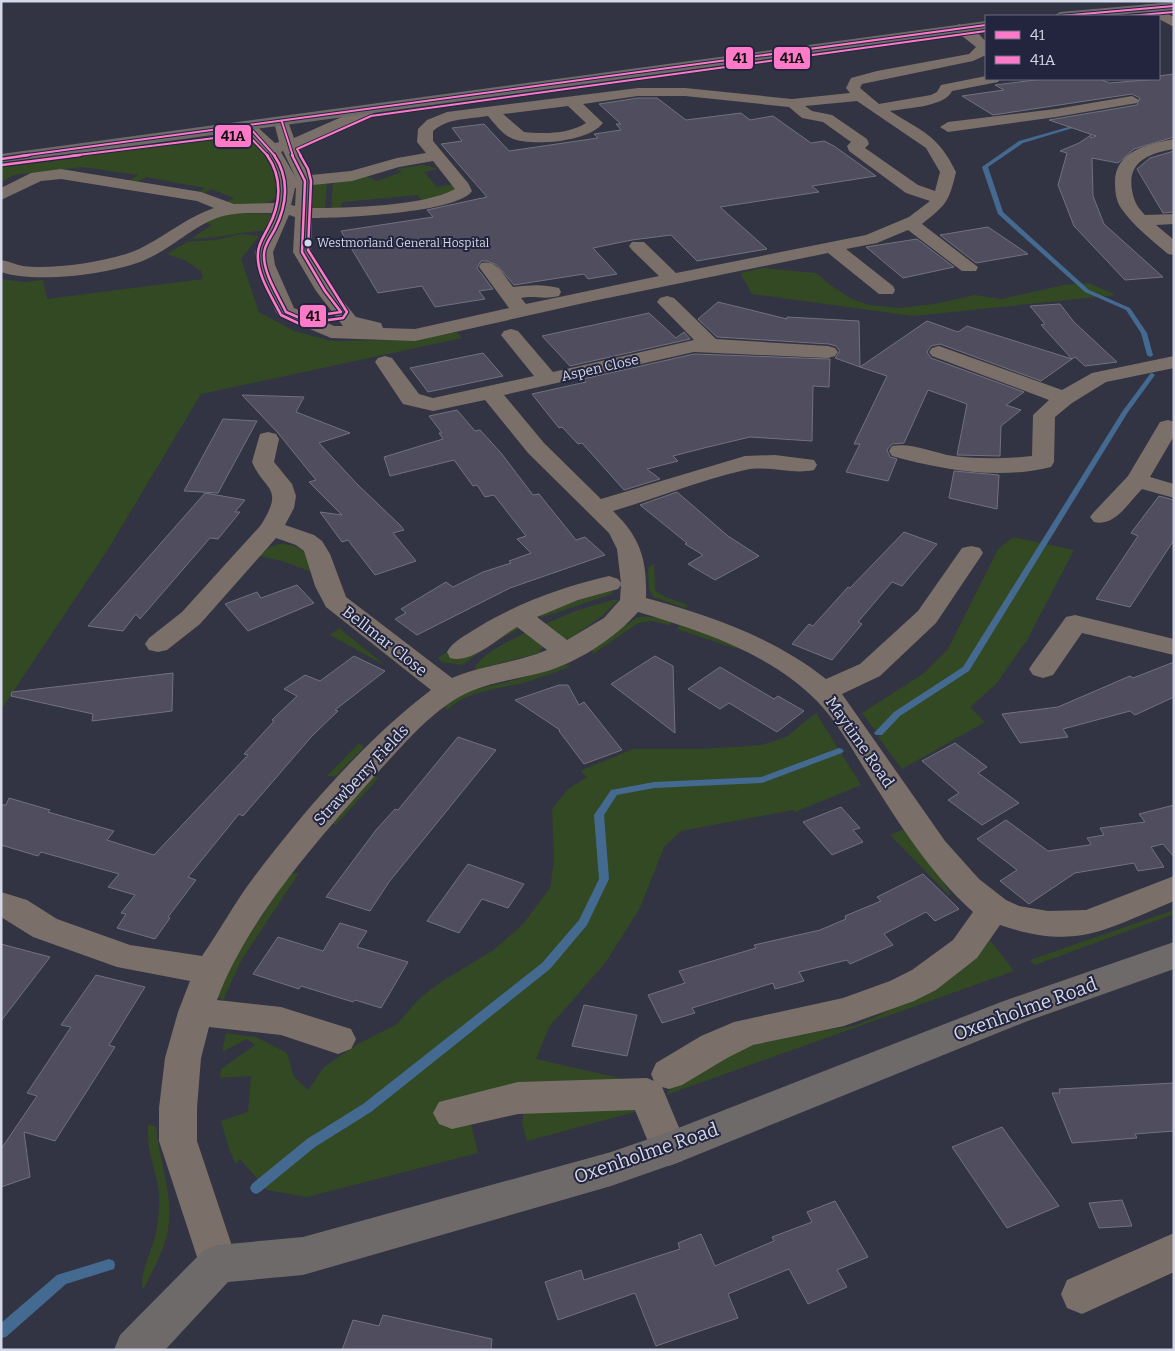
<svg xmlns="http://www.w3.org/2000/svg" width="1175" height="1351" font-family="Bitter,serif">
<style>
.green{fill:#324923}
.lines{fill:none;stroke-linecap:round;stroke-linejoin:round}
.stream{fill:#446a91;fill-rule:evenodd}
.building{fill:#504d5e;stroke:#72717e}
.minor{fill:#7a7069;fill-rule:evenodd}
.major{fill:#6f6a6a;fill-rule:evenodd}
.bus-1-far1-casing{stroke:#23253e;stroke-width:4}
.bus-1-casing{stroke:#23253e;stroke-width:5}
.bus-2-far1-casing{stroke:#23253e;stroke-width:4}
.bus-2-casing{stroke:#23253e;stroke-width:5}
.bus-1-far1{stroke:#fe7ac8;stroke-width:2}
.bus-1{stroke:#fe7ac8;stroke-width:2.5}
.bus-2-far1{stroke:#fe7ac8;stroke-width:2}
.bus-2{stroke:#fe7ac8;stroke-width:2.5}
.bus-dot{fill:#d5d8e9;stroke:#23253e;stroke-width:2}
.labels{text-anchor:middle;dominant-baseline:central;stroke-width:4;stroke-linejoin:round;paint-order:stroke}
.far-bus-label{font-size:12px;fill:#d5d8e9;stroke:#23253e;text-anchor:start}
.far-street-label{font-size:14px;fill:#d5d8e9;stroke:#23253e}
.street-label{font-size:16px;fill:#d5d8e9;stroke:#23253e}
.near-street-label{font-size:19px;fill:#d5d8e9;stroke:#23253e}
.line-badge{stroke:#23253e;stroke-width:2}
.pale-badge-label{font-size:14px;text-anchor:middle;font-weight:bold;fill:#111}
</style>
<rect width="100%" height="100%" fill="#323443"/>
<path class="green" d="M217 137C259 135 278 152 277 196 264 210 242 206 225 203L234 198 211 189 203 194 198 193 205 188 146 177 137 182 129 181 138 175 82 167 14 175 1 182V163Z
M424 165 438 169 424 172 437 187 456 184 457 189 441 197 422 200 417 195 343 202 340 209H331L333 182 366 176 377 181 402 172 396 169Z
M327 183 325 209 311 208 313 184Z
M231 213 269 214 272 216 268 231C238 230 210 243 180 237L192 238 212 225 201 222Z
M242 234 259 236 241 259 259 312 294 331 332 341 396 340 457 332 462 338 201 394 107 551 1 710V279L24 282 43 280 47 299 203 279 201 271 186 261 167 254 187 242 215 240Z
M763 268 816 273 833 287 852 299 869 305 899 308 934 304 975 295 1001 299 1064 285 1089 283 1116 295 913 316 752 294 740 273Z
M1013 537 1074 550 1027 640 996 684 970 707 985 722 902 769 878 737 881 735 874 729 862 713 923 674 948 649 998 549Z
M279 544C298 544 311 552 312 572L282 561 259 556 264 549Z
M654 564 655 590 665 597 688 605 685 608 653 597 649 589 648 568Z
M614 589 612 594 540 618 541 615 548 609Z
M613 600H618L602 616 571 638 565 639 542 625 578 610Z
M644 616 660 618 672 622 669 625 651 621 638 623 593 654 592 649 636 618Z
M680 625 745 648H734L677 629Z
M517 627 520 628 488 646 462 665 442 662 438 658 448 651Z
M339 628 386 666 330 635Z
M529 631 543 646 539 653 475 670C476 655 516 638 529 631Z
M563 664 571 666C556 672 540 678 523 683 497 689 467 691 447 710L443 705C463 689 487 687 511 681 529 676 546 670 563 664Z
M816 713 861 785 795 812 793 810 681 831 664 847 640 908 605 963 549 1027 536 1059 633 1081 469 1115 478 1153 307 1197 267 1190 240 1159 236 1164 229 1149 221 1121 248 1112 251 1076 220 1078 221 1069 255 1045 247 1039 222 1052 226 1033 256 1037 287 1053 294 1077 308 1090 324 1067 358 1044 397 1024 420 998 441 982 495 949 523 924 550 888 554 860 552 809 568 789 587 777 580 771 633 749H700L762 745 786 737Z
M359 743 364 747 336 776H327Z
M371 776 379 777 336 825 331 821Z
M907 828 951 894 949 895 890 835Z
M299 873 242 959 223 1000 215 996 233 959 290 874Z
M1174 910V914L1035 965 1030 960Z
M990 940 1014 971 666 1095 675 1082 741 1048 805 1033 854 1026 880 1015 975 960Z
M525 1104 642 1110 527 1141 522 1123Z
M148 1124 156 1127C159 1161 174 1195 168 1229 165 1250 152 1271 143 1290 138 1273 155 1246 157 1227 159 1212 161 1195 157 1181 152 1157 147 1150 148 1124Z"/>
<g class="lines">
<path class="stream" d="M1079 124 1083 125 1023 143 988 167 1003 212 1089 290 1130 308 1147 333 1153 355 1152 356 1150 357 1147 355 1141 333 1126 310 1085 292 998 214 982 167 1019 141Z
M1152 373 1155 375 1128 412 969 671 900 716 882 735H876L874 733 876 731 894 712 963 667 1122 412 1150 374Z
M839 748 842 749 844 751 842 753 762 783 654 788 617 795 604 815 609 879 587 925 550 969 371 1112 315 1147 260 1192 256 1194 252 1192 250 1188 252 1184 307 1139 363 1104 542 963 579 920 599 879 594 815 611 790 654 782 761 777Z
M109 1259 114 1261 115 1265 114 1269 66 1284 6 1337 1 1338V1323L57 1275Z"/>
</g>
<path class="building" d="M1174 74V137L1134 149 1118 163 1092 158 1093 196 1104 224 1163 277 1125 280 1074 226 1058 185 1067 153 1060 151 1079 143 1091 135V138L1096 136 1049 120 1137 105 1140 98 1132 94 993 115 962 96 1004 90 995 85 1043 79H1100L1109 83 1159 79V76Z
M638 98H657L686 120 741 113 750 120 773 116 811 143 824 141 834 146 876 176 812 186 819 192 720 207 767 249 697 261 671 235 632 240 593 248 617 274 588 279 584 274 514 285 497 265 487 261H481L477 268 493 289 479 291 485 299 435 307 422 286 378 293 341 231 433 217 427 210 487 197 441 144 462 141 452 128 484 124 509 151 598 138 594 134 621 130 616 124H621L599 104Z
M1174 151V212L1163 213 1137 169 1150 158Z
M988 227 1028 254 976 263 940 235Z
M917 239 954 267 903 278 866 247Z
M718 302 787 319V317L859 321 860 367 835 358 840 351 836 346 829 344 717 337 698 319Z
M1060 304 1074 322 1117 362 1085 366 1075 357 1072 359 1041 325 1045 324 1030 306Z
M649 313 676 338 684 332 690 339 570 366 542 336Z
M927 321 958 332 967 326 1072 359 1041 381 940 344 931 346 927 352 931 358 1024 392 1006 405 1021 410 1001 426 1000 456 957 455 967 404 928 390 904 443 892 444 887 450 890 457 897 459 888 481 846 472 860 444H854L887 376 860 367Z
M483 353 503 376 428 392 410 368Z
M694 354 830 359 829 387 813 386 812 441 750 437 704 448 673 456 678 461 647 469 660 479 624 490 582 443 578 444 562 427 559 428 532 394 586 382 583 379Z
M242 395 304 397 296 412 350 433 319 443 358 485 400 525 404 530 393 533 416 561 375 575 348 540 342 542 320 512 342 515 309 482 316 480 278 433Z
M457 410 475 431 480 430 501 453 533 495 539 494 576 540 585 537 605 555 510 588 417 635 395 619 406 613 401 609 446 582 453 587 483 572 511 563 509 561 531 553 517 539 526 536 494 495 485 497 477 485 473 486 454 460 390 476 384 457 443 439 439 433H442L429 416Z
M223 419 257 421 218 493 184 491Z
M954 471 999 475 997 509 949 498Z
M677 492 728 536 759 556 715 580 688 564 703 555 685 544 687 543 640 505Z
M205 493 245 500 235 512H240L218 539 210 538 140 619 136 614 123 631 88 626Z
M1159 496 1174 500V540L1130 607 1096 599 1138 536 1131 533Z
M904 532 937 544 902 586 892 582 858 622 862 624 832 660 792 644 809 624 813 626 848 587 850 588Z
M297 585 314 603 248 631 225 604 257 592 261 598Z
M354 656 385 671 335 710 338 711 312 736 243 816 239 814 188 877 196 880 168 917 170 918 155 939 117 928 126 914 121 913 135 895 108 887 119 874 41 852 38 856 1 845V805H6L9 798 50 810 48 812 114 831 107 840 154 855 248 755 244 754 274 721 272 720 297 696 284 689 305 675 320 681Z
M655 656 673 666 675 733 611 684Z
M1174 662V697L1135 715 1130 711 1063 729 1068 737 1020 743 1002 714 1058 707 1130 676 1133 678Z
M720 667 774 699 778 696 804 711 777 732 729 703 720 709 688 689Z
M173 673 172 711 92 721 93 714 11 696 12 692Z
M559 685H568L579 705 584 702 622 750 584 764 559 731 560 730 515 700Z
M458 737 496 750 389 882 370 911 326 897 376 830 395 809 398 810Z
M955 743 987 767 978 773 1019 803 982 825 948 800 959 793 922 761Z
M1174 805V857L1163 844 1151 847 1164 867 1138 871 1134 863 1075 873 1029 904 1000 881 1017 870 977 839 1006 820 1048 851 1089 845 1091 844 1087 838 1104 835 1100 828 1145 822 1139 814Z
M841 807 860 828 853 830 863 842 832 855 803 822Z
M468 864 524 884 508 908 482 899 459 933 427 921Z
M923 874 959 909 935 921 926 912 884 934 893 945 850 964 847 960 799 972 804 981 775 989 773 983 692 1008 695 1013 662 1023 648 995 685 983 679 971 756 948 754 945 820 930 846 919 845 916 881 901 877 897Z
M340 923 367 931 357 947 408 962 381 1008 355 1000 353 1002 301 986 299 989 253 974 278 937 323 951Z
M1 944 50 957 1 1021Z
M96 975 145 987 109 1045 115 1047 55 1141 24 1132 30 1177 1 1187V1149L37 1096 27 1093 71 1027 61 1025Z
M584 1005 637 1015 627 1056 572 1046Z
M1174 1083V1131L1135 1134 1137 1138 1072 1143 1052 1093H1060L1059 1089Z
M1002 1127 1059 1206 1007 1228 952 1147Z
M1122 1200 1132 1226 1099 1228 1089 1203Z
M835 1201 868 1257 837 1270 847 1287 808 1304 789 1269 728 1294 738 1318 656 1346 635 1293 558 1320 545 1282 581 1270 584 1280 680 1249 678 1243 701 1234 715 1266 774 1241 772 1237 812 1222 807 1212Z
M383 1315 492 1339 491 1350H342L353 1320 379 1326Z"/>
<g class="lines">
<path class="minor" d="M1149 4 1174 17V27L1159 19V16C1153 16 1146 13 1143 8L1145 5Z
M959 24 978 33 986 42V55L973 61 862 84 860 88 879 104 931 95 937 92 941 85 986 76V79H1000L998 82 952 91C945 107 906 108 890 111 923 132 938 135 956 172 949 202 946 205 922 224L978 267 976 271H962L908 230 877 243 846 249 893 286 895 290 893 294H879L828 253 593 301 415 341 331 338 279 316 276 312 257 265 255 252 272 213C257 213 238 212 223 216 195 224 174 247 147 259 115 274 35 284 1 272V260C9 261 16 265 23 266 53 270 117 261 143 247 168 234 188 217 214 208L197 201 61 179 41 181 1 200V188L31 173 61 169 201 192 234 204 275 203C279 183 277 167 264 150 258 142 248 136 241 127L244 124H254L275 143 279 142 274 122 277 119H287L294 138 364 107H374L376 110 374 113 297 148 311 175 351 171 397 158 426 153 417 142 418 129 427 120 447 112 638 88H685L792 99 850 93 846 88 851 78 877 71 969 54 976 47 952 28ZM638 96H685L789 107 802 118 823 122 851 142 847 146 849 151 906 193 930 201 909 217 866 235 676 273 644 242H632L629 246 632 250 659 276 526 304 521 298C536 295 542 300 559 296L561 292 559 288C542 284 532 285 513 287 504 276 498 259 481 263L479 267 509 308 415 329 383 328 381 323 356 317 333 289 311 252 312 218C341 218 457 213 472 191L468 183 433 141V131C448 118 469 119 488 116 495 124 501 133 511 138 531 147 589 142 603 123L583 104ZM857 101 926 148 940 172 935 191 918 185 865 148 869 144 867 139 832 115 812 111 805 106ZM568 106 586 123C569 134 544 134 524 132L503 114ZM283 151 296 178 281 152ZM433 161 455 189C425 206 348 208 312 208L313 185 352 181 399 167ZM295 188H296L295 206 291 205ZM289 215 295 217 293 252 316 291 343 326H334L294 308 275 265 273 252Z
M1132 96 1139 100 1137 103 1056 117 948 132 940 127 948 122 1056 109Z
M1174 139V149C1150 153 1127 161 1132 190 1134 201 1137 207 1145 215L1174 214V224L1156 225 1174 240V255L1168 254C1152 240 1133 226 1121 208 1116 201 1115 191 1115 182 1115 151 1148 144 1174 139Z
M667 296 674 298 716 339 828 346 835 348 838 352 835 356 828 358 694 352 504 395 544 443 601 499 745 456 775 455 814 460 817 465 814 470C792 475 768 465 745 470 701 480 657 498 613 511 641 538 647 560 646 598 711 616 773 637 826 679L860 664 918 611 962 548 971 546 980 548 983 553 936 623 880 676 842 694 945 841 979 879 1006 900 1019 906 1048 911 1086 910 1174 876V901C1104 930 1077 951 1000 925L977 958 936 990 914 1001 844 1026 753 1045 727 1058 682 1085 669 1089 662 1087 688 1149 682 1161 669 1166 656 1161 635 1110 518 1114 452 1129 439 1124 433 1113 439 1102 518 1082 647 1078 654 1081 651 1074 656 1063 701 1036 734 1022 843 998 890 981 912 970 953 940 973 912C930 873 900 825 869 776 853 751 838 723 817 701 769 653 702 631 638 612 614 639 576 664 540 673 513 680 485 683 461 696 432 711 402 746 380 770 322 835 248 917 217 1000L281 1007 351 1029 356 1039 351 1049 338 1054 281 1035 209 1027 201 1058 197 1108V1141L238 1264 232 1278 218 1283 204 1278 159 1141V1108L165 1058 178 1012 190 981 117 967 33 937 1 917V892L27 900 57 919 130 945 202 956C220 930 235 902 254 877 304 811 365 740 431 690L326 607 315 586 304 551 296 545 276 538 200 624 167 650 158 652 149 650 145 644 149 638 182 612 261 525C285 486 265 492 252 462L260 434 268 432 276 434 279 439 274 462 292 484 296 496 294 508 285 525 314 535 322 541 330 554 346 597 452 678C482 665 516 663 547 650L517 627C498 638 472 664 450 658L447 652C453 641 466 635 477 628 518 603 562 587 609 576L618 579 621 583 617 549 609 533 528 453 485 400 433 411 403 404 375 362 378 358 385 356 392 358 419 394 433 398 534 376 501 335 504 331 511 329 518 331 553 372 694 340 657 302 660 298ZM621 585 620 600 604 618 567 640 537 617 578 600 618 589Z
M939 346 1062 390 1092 373 1174 356V368L1106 382 1072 403 1055 417 1054 462 1051 467C999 480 943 470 892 456L889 451 892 446C910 442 935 453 953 456 979 459 1006 459 1032 456L1033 415 1049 400 932 356 929 352 932 348Z
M1168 420 1174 422V436L1150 477 1174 484V498L1142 489C1128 503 1115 527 1094 522L1090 517 1094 512 1128 476 1160 422Z
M1075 615 1174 639V655L1082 633 1053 675 1043 678 1033 675 1029 669 1033 663 1066 617Z
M1174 1233V1272L1082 1314 1067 1308 1061 1294 1067 1280Z"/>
<path class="major" d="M1174 2V10L1101 16H1054L1060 12Z
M986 21V29L1 164V154Z
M1174 942V969L1025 1022 682 1161 611 1186 303 1275 228 1282 165 1350H114L120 1335 204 1250 218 1245 303 1237 611 1152 663 1134 1001 1002Z"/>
<g class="bus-1-far1-casing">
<path id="bus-1-far1" d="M1060 16 1174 6
M282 122 293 156
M249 127 275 156
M20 156 986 25"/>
</g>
<g class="bus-1-casing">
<path id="bus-1" d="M274 155C290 178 287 205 275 229 271 237 264 245 264 254 263 273 278 295 286 312L300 318 341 312 325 291 302 252 305 181 292 155
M1 159 29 155"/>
</g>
<g class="bus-2-far1-casing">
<path id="bus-2-far1" d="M1129 16 1174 12
M70 156 247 134 268 156
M301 156 297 149 371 116 986 31"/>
</g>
<g class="bus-2-casing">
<path id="bus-2" d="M267 155C283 178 281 204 268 228 264 236 258 244 258 253 256 274 272 297 281 315L300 324 343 318 347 312 308 250 311 181 308 169 300 155
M2 165 80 155"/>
</g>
<use href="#bus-1-far1" class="bus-1-far1"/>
<use href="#bus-1" class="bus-1"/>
<use href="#bus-2-far1" class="bus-2-far1"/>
<use href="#bus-2" class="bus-2"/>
</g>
<circle class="bus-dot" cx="308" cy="243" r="4.5"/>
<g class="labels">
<g class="far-bus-label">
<text x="317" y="243">Westmorland General Hospital</text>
</g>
<g class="far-street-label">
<text transform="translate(600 368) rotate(-13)">Aspen Close</text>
</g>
<g class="street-label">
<text transform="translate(385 641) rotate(38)">Bellmar Close</text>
<text transform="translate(860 742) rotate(55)">Maytime Road</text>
<text transform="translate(361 775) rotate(-47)">Strawberry Fields</text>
</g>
<g class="near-street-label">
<text transform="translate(1025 1009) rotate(-20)">Oxenholme Road</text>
<text transform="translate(646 1153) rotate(-19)">Oxenholme Road</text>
</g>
</g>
<g class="line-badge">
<rect x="773" y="46" width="38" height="24" rx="5" fill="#fe7ac8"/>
<rect x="725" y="46" width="29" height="24" rx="5" fill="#fe7ac8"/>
<rect x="214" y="124" width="38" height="24" rx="5" fill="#fe7ac8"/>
<rect x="299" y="304" width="28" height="24" rx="5" fill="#fe7ac8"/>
</g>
<g class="pale-badge-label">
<text x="792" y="63">41A</text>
<text x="740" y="63">41</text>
<text x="233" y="141">41A</text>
<text x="313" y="321">41</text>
</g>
<rect width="1175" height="1351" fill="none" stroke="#d5d8e9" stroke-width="5"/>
<rect x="985" y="15" width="175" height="65" fill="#23253e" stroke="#6a6d82"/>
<rect x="995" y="31" width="25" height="8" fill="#fe7ac8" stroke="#6a6d82"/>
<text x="1030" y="40" font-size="15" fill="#d5d8e9">41</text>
<rect x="995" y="56" width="25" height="8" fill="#fe7ac8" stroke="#6a6d82"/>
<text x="1030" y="65" font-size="15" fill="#d5d8e9">41A</text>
</svg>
